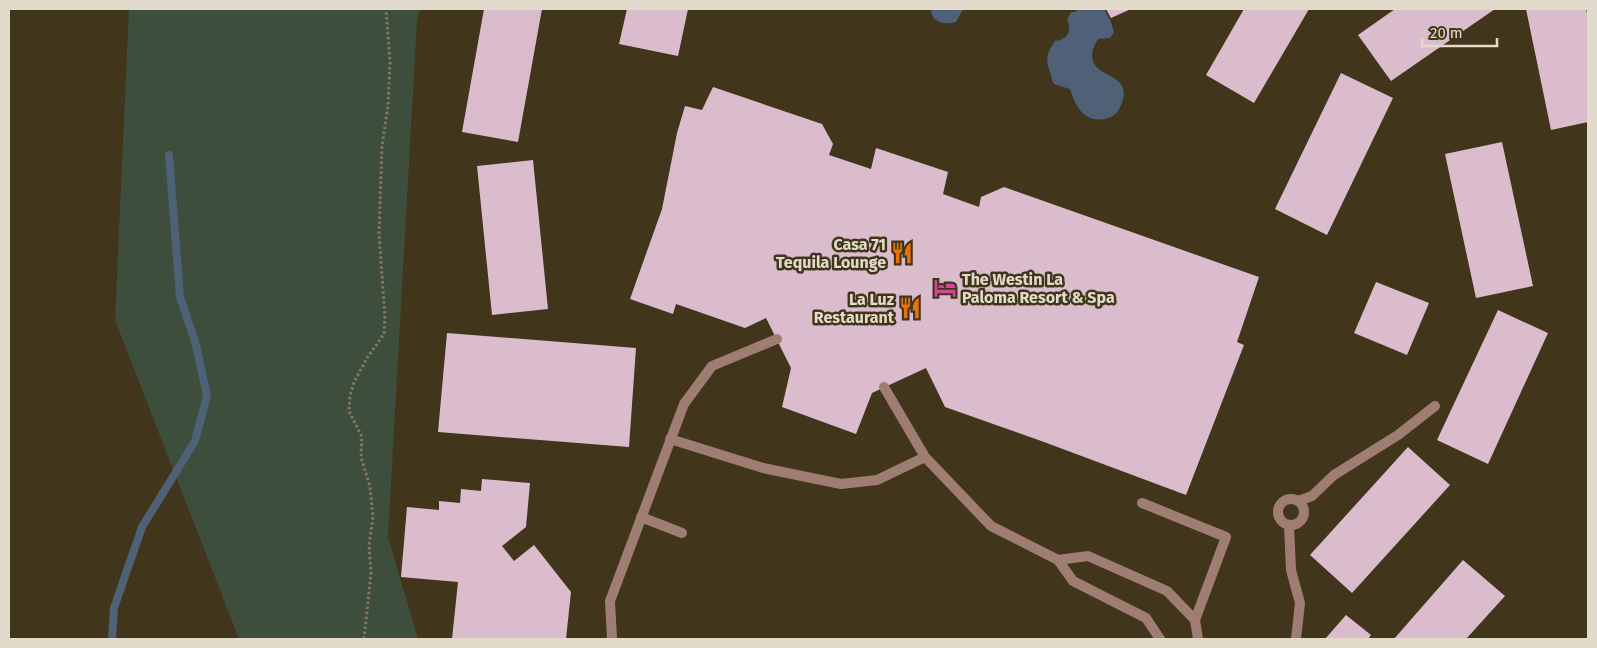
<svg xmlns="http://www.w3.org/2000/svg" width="1597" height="648" font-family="'Fira Sans',sans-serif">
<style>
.green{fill:#3e4e3c}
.water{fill:#4e6176}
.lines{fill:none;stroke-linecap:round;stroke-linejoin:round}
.stream{stroke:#4e6176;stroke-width:8}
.building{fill:#dbbccd}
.path{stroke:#827862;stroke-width:3;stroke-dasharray:2.5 2.5;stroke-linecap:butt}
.lane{stroke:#9f7d72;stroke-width:10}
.labels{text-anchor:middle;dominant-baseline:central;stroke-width:5;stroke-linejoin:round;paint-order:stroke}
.poi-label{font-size:16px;font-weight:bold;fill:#e2dbcb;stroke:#41361b;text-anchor:end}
</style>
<rect width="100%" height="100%" fill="#41361b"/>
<path class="green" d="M129 9H420L417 20 388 537 418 639H239L115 320Z"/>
<path class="water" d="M931 9H963L956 22C945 25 931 23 931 9Z
M1079 9H1104L1111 22 1114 32 1110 38 1098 39C1093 47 1089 56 1095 65 1104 78 1133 77 1121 105 1118 113 1112 118 1104 119 1084 123 1075 105 1070 89L1054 84C1051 79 1052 77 1050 72 1045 59 1047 53 1055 41 1067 40 1073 31 1067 20L1071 12H1075Z"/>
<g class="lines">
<path class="stream" d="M112 639 114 608 142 527 195 441 207 396 196 345 180 297 169 155"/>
</g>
<path class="building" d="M484 9H542L518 142 462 132Z
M627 9H688L678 56 619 44Z
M1106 9H1131L1111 18Z
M1244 9H1309L1254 103 1206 75Z
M1395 9H1495L1391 81 1358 35Z
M1526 9H1586L1588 18V122L1551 130Z
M1341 73 1393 98 1327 235 1275 209Z
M713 87 822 124 833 144 829 155 871 169 876 148 948 172 943 194 979 207 981 197 1004 187 1259 277 1237 342 1244 345 1186 495 1044 442 945 407 926 368 872 393 856 434 782 407 791 368 766 318 745 328 676 304 673 314 630 299 662 209 677 133 685 106 702 110Z
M1502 142 1533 286 1476 298 1445 154Z
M533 160 548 309 492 315 477 166Z
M1376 282 1429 303 1407 355 1354 333Z
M1498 310 1548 333 1488 464 1437 440Z
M447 333 636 348 629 447 438 432Z
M1408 447 1450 485 1352 593 1310 555Z
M482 479 530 483 526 527 502 546 514 561 534 545 571 592 566 639H452L458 582 401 577 407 507 439 510V501L460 503 461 489 481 491Z
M1463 560 1505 596 1466 639H1394Z
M1346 615 1371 635 1368 639H1325Z"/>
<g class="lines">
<path class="path" d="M364 639 371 573 369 545 373 517 370 487 361 457 362 437 349 411 350 396 354 382 367 358 384 334 385 318 379 233 382 146 388 106 390 62 386 9"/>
<path class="lane" d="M884 387 925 457 991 526 1058 560 1073 581 1146 618 1160 639
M670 439 763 468 841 484 877 480 925 457
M1278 512a13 13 0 1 1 26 0a13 13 0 1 1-26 0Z
M1298 501 1312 496 1334 475 1398 435 1435 406
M1142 503 1226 537 1195 620
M641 517 682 533
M1289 526 1291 570 1300 603 1296 639
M1058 560 1088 556 1167 591 1195 620 1198 639
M612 639 610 601 684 404 712 366 777 339"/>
</g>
<defs>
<g id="restaurant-bare" transform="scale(1.725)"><path d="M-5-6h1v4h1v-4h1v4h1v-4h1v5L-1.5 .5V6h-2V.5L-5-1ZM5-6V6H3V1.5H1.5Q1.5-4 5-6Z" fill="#e8710a" stroke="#41361b" stroke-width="2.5" paint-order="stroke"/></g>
<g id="hotel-bare" transform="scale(1.725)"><path d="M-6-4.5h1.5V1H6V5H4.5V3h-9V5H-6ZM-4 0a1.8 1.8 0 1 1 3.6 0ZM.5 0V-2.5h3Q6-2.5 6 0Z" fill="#d1479c" stroke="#41361b" stroke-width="2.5" paint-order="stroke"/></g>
</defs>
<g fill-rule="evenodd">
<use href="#restaurant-bare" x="902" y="253"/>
<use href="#hotel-bare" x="945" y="288"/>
<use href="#restaurant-bare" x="910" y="308"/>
</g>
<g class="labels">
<g class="poi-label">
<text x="886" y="244">Casa 71<tspan x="886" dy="18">Tequila Lounge</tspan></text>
<text x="962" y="279" text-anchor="start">The Westin La<tspan x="962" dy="18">Paloma Resort &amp; Spa</tspan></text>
<text x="894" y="299">La Luz<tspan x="894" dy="18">Restaurant</tspan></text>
</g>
</g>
<rect width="1597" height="648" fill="none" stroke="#e2dbcb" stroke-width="20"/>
<path d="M1422 38v8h75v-8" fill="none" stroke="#e2dbcb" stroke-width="2.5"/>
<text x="1430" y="38" font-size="15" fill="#e2dbcb" stroke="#41361b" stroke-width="4" paint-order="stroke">20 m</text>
</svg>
